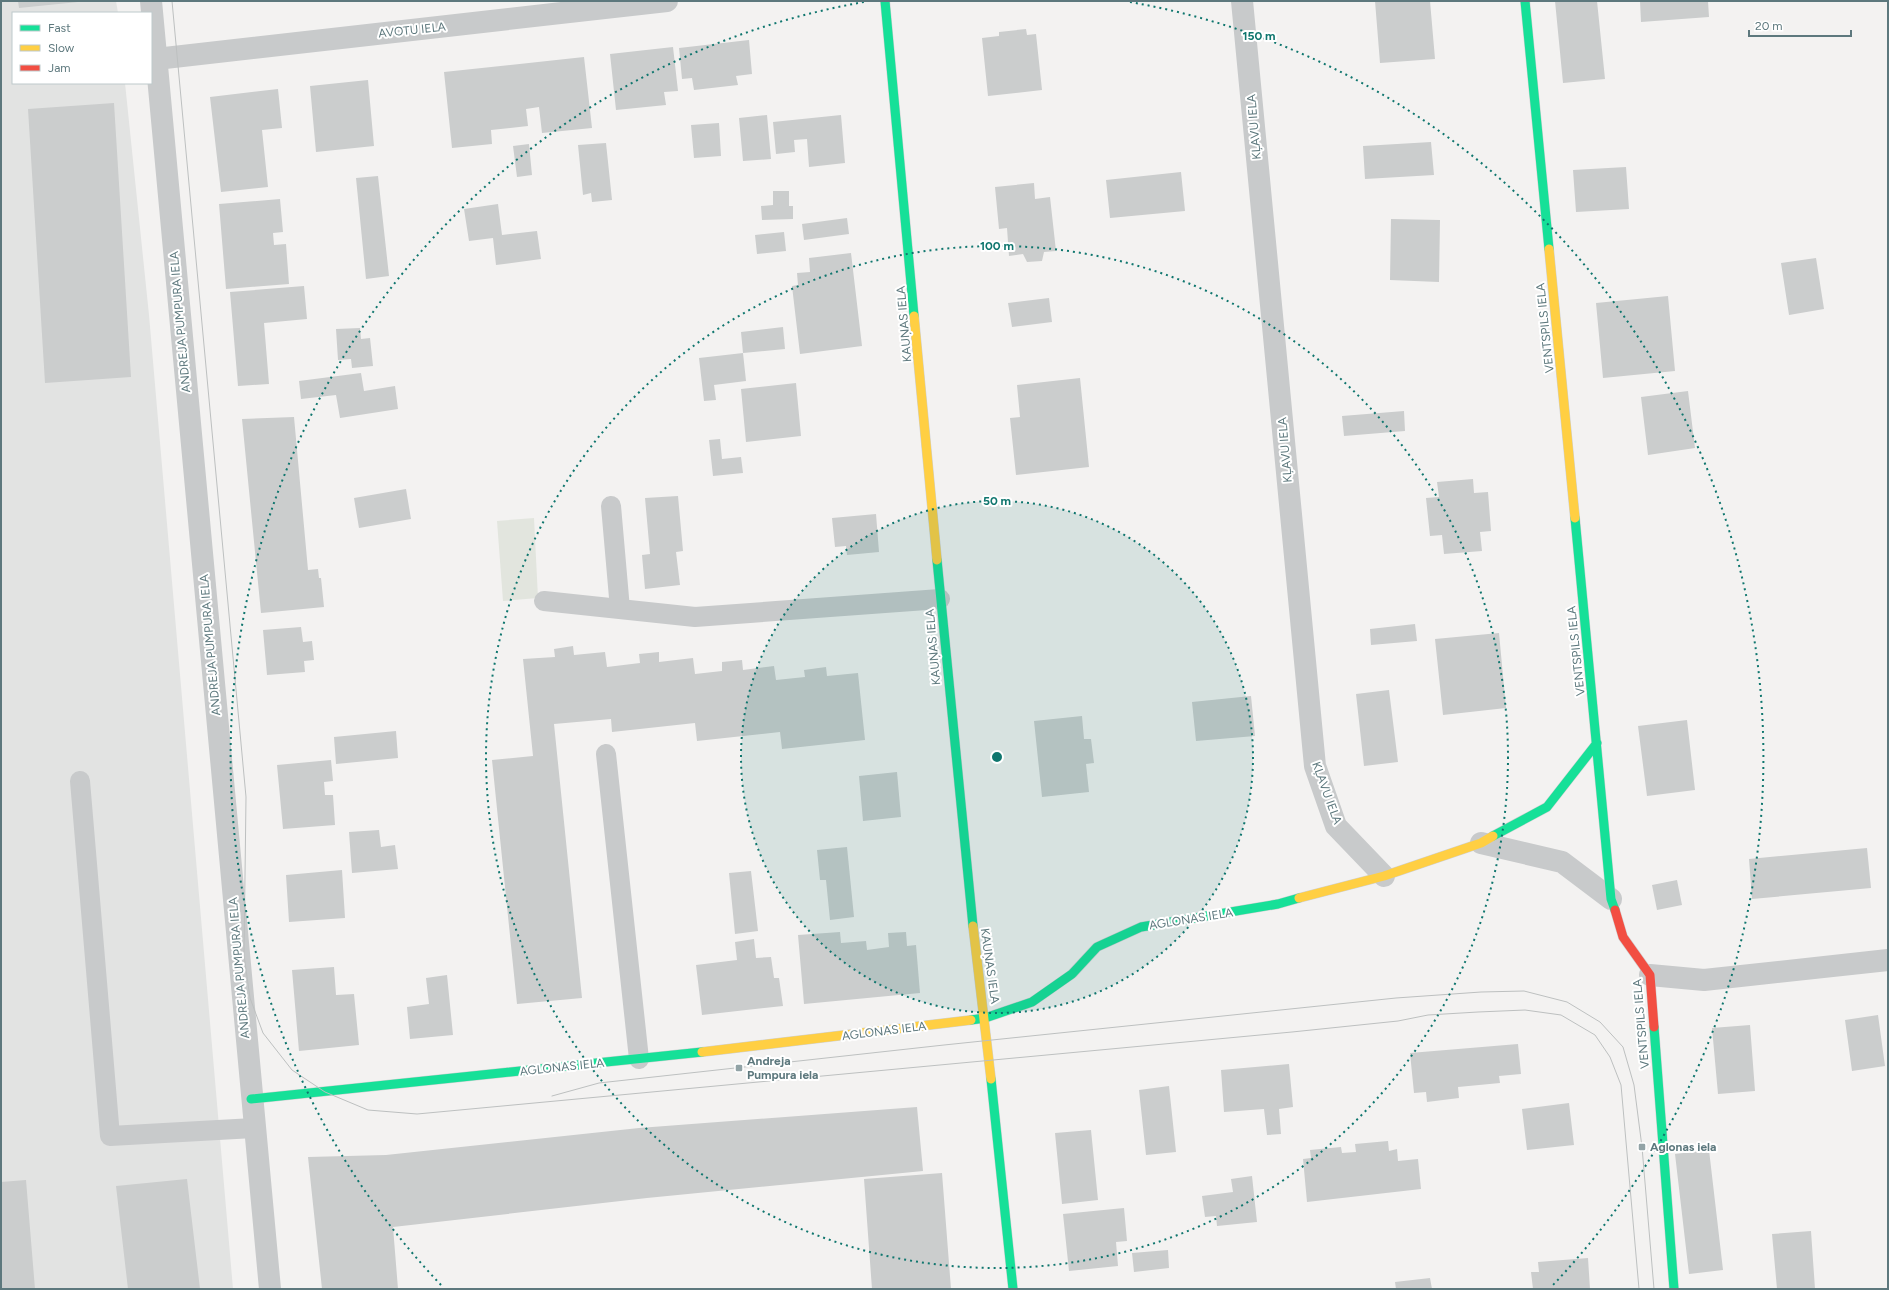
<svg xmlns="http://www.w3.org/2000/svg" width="1889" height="1290" font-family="Figtree,sans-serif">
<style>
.built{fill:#e2e3e2}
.green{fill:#e2e5de}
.building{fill:#cbcdcd}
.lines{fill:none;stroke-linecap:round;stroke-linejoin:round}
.fast-casing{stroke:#cfd0d1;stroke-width:10}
.slow-casing{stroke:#cfd0d1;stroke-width:10}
.jam-casing{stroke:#cfd0d1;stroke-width:10}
.lane{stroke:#c8cacb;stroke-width:20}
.street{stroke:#c8cacb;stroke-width:22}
.fast{stroke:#16e098;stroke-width:9}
.slow{stroke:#ffcf43;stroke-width:9}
.jam{stroke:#f24e42;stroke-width:9}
.tram{stroke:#bdc0c0;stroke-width:1}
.ring{fill:none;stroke:#0f766e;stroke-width:2;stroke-dasharray:2 4}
.poi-dot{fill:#92a3a6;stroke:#fff;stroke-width:1.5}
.labels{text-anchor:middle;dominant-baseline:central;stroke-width:4;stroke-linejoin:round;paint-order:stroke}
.street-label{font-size:12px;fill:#5d787d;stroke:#fff}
.poi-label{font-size:12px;font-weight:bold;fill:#5d787d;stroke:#fff;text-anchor:start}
.centre{fill:#0f766e;stroke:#fff;stroke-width:2}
.ring-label{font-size:12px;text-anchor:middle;font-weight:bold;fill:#0f766e;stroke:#fff;stroke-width:4;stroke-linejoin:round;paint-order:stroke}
</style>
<rect width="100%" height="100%" fill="#f3f2f1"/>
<path class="built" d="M1 1H116L118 13H13V83H125L149 315 233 1289H1Z"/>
<path class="green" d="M534 518 538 598 503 601 497 521Z"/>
<path class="building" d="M18 1H78V2L19 8Z
M1375 1H1430L1435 59 1380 63Z
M1555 1H1597L1605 79 1563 83Z
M1640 1H1708L1709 17 1641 22Z
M1026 29 1027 35 1036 34 1042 90 988 96 982 38 999 36V32Z
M749 40 752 74 736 76 738 85 694 90 692 78 682 79 679 48Z
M673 47 678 91 664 92 666 105 616 110 610 54Z
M584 57 592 128 542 133 539 107 526 109 528 126 491 130 492 144 452 148 444 72Z
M368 80 374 146 316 152 310 86Z
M278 89 282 128 262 130 268 187 221 192 210 97Z
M114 103 131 377 45 383 28 109Z
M767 115 771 159 743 161 739 118Z
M841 115 845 163 809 167 807 139 794 140 795 152 776 154 773 122Z
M719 123 721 156 694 158 691 125Z
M1431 142 1434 175 1365 179 1363 146Z
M606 143 612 200 592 202 591 193 583 195 578 145Z
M529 144 532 175 517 177 513 146Z
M1626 167 1629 209 1576 212 1573 170Z
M1181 172 1185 211 1110 218 1106 180Z
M378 176 389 276 366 279 356 178Z
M1034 183 1035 199 1050 197 1056 251 1044 252 1042 261 1027 262 1023 254 1009 256 1007 228 999 229 995 187Z
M773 191H789V206H793V219L762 220 761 206 773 205Z
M280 199 283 232 273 233 274 245 286 244 289 284 226 289 219 204Z
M498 204 502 235 537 231 541 259 496 265 493 238 469 241 464 209Z
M847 218 849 234 804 240 802 224Z
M1391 219 1440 220 1439 282 1390 280Z
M784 232 786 251 757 254 755 235Z
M851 253 862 346 800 354 792 286 798 285 797 273 810 272 809 258Z
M1816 258 1824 309 1789 315 1781 263Z
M304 286 307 319 264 323 269 384 238 386 230 292Z
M1668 296 1675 371 1603 378 1596 303Z
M1049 298 1052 322 1012 327 1008 303Z
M783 327 785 349 743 353 741 332Z
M360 328 361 339 370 338 373 366 352 368 351 359 338 360 336 329Z
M743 353 746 381 714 385 716 400 704 401 699 358Z
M361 373 364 391 395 386 398 409 340 418 336 395 301 399 299 381Z
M1080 378 1089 467 1016 475 1010 418 1020 417 1017 385Z
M796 383 801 436 746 442 741 389Z
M1688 391 1695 448 1648 455 1641 397Z
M1404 411 1405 431 1344 436 1342 416Z
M294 417 308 570 318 569 319 578H321L324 607 261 613 242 419Z
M720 439 722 459 741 457 743 473 713 476 709 440Z
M1473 479 1474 493 1488 492 1491 531 1480 532 1482 551 1444 554 1442 535 1430 536 1426 498 1439 497 1437 482Z
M406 489 411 519 359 528 354 498Z
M678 496 683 551 676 552 680 585 645 589 642 555 650 554 645 498Z
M876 514 879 552 847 555 846 546 835 547 832 518Z
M1415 624 1417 641 1371 645 1370 629Z
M301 627 303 642 312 641 314 660 304 661 305 672 267 675 263 630Z
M1499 633 1506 708 1443 715 1435 639Z
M573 646 574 655 605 652 607 667 640 663 639 654 659 652V662L693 658 695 674 722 671V662L742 660 743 670 774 666 776 680 805 677 804 670 826 667 827 676 858 673 865 740 782 749 780 732 697 741 695 723 612 732 611 719 554 724 582 998 517 1004 492 760 533 756 523 659 555 657 554 649Z
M1389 690 1398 762 1364 766 1356 694Z
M1251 696 1255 736 1196 741 1192 702Z
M1082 716 1084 739H1091L1094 763 1086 764 1089 792 1042 797 1034 721Z
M1687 720 1695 790 1647 796 1638 726Z
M396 731 398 758 336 764 334 737Z
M331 760 333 781 324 782 325 795H333L335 825 283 829 277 765Z
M897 772 901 817 863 821 859 776Z
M379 830 381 847 395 845 398 869 352 873 349 832Z
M847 847 854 917 830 920 826 880H820L817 850Z
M1867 848 1871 888 1752 899 1749 859Z
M342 870 345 918 289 922 286 875Z
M751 871 758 931 735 934 729 873Z
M1677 880 1682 905 1657 910 1652 885Z
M840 932 841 943 866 941 867 950 889 947 888 933 906 932 907 946 916 945 920 993 804 1004 798 935Z
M754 939 756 958 771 957 774 978H779L783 1006 702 1015 696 965 737 960 735 942Z
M334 967 336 995 354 994 359 1045 299 1051 292 970Z
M447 975 453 1035 410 1039 407 1007 429 1004 426 978Z
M1878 1015 1885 1066 1852 1071 1845 1020Z
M1750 1025 1755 1091 1718 1094 1712 1028Z
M1518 1044 1521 1074 1499 1076 1500 1083 1458 1087 1459 1098 1427 1102 1426 1092 1414 1093 1410 1053Z
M1289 1064 1293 1107 1279 1109 1281 1134 1267 1135 1264 1109 1224 1112 1221 1070Z
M1169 1086 1176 1152 1146 1155 1139 1090Z
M1569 1103 1574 1145 1527 1150 1522 1109Z
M917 1107 923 1171 647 1198 393 1227 398 1289H322L308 1157 386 1155 639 1128Z
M1091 1130 1098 1200 1062 1204 1055 1133Z
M1388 1141 1389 1151 1397 1149 1398 1161 1418 1159 1421 1189 1307 1202 1303 1159 1311 1158 1310 1150 1341 1147 1342 1153 1356 1152 1355 1144Z
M1709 1150 1723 1270 1689 1274 1675 1154Z
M942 1173 951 1289H872L864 1179Z
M1252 1176 1257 1222 1217 1226 1216 1216 1205 1217 1202 1196 1233 1192 1231 1179Z
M187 1179 200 1289H128L116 1186Z
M26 1180 35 1289H1V1182Z
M1124 1208 1127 1241 1116 1242 1118 1266 1069 1271 1063 1214Z
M1811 1231 1815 1289H1777L1772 1234Z
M1168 1250 1169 1268 1134 1272 1132 1253Z
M1588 1258 1590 1289H1533L1531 1272H1539L1538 1262Z
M1430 1278 1432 1289H1396L1395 1282Z"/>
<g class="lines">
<g class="fast-casing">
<path id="fast" d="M885 1 914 316
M1525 1 1549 249
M1575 518 1611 899 1615 910
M937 560 973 926
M1493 836 1547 807 1597 743
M971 1020 985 1018 1032 1002 1072 974 1097 947 1141 927 1278 904 1299 898
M1654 1027 1674 1289
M991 1079 1013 1289
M251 1099 702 1052"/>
</g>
<g class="slow-casing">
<path id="slow" d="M1549 249 1575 518
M914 316 937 560
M1299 898 1384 876 1481 843 1493 836
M973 926 991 1079
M702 1052 971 1020"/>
</g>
<g class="jam-casing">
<path id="jam" d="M1615 910 1623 937 1650 975 1654 1027"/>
</g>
<path class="lane" d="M611 506 620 609
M544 601 695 617 940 599
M606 754 639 1059
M80 781 110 1136 254 1128"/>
<path class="street" d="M151 1 270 1289
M1242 1 1315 766 1336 826 1384 876
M156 59 667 1
M1481 843 1562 862 1611 899
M1650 975 1704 980 1888 960"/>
<use href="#fast" class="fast"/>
<use href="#slow" class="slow"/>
<use href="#jam" class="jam"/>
<path class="tram" d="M172 1 246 797 244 955 250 998 263 1033 292 1070 325 1092 368 1110 417 1114 1292 1032 1398 1021 1428 1015 1478 1012 1525 1010 1561 1015 1595 1035 1610 1057 1621 1085 1639 1289
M552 1096 599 1083 944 1045 1396 998 1481 992 1524 991 1567 1002 1600 1022 1623 1047 1634 1085 1642 1147 1654 1289"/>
</g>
<circle cx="997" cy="757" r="256" fill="#0f766e" fill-opacity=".12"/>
<g class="ring">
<circle cx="997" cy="757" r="256"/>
<circle cx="997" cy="757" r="511"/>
<path d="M441 1285A767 767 0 0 1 864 2M1130 2A767 767 0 0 1 1553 1285"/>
</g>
<g class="poi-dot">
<rect x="735" y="1064" width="8" height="8" rx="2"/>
<rect x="1638" y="1143" width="8" height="8" rx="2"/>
</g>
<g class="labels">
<g class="street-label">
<text transform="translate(412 30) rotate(-6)">AVOTU IELA</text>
<text transform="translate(1254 127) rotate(-95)">KĻAVU IELA</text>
<text transform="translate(180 322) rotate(-95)">ANDREJA PUMPURA IELA</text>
<text transform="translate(904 324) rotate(-95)">KAUŅAS IELA</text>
<text transform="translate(1545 328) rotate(-96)">VENTSPILS IELA</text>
<text transform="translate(1285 450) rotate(-95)">KĻAVU IELA</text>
<text transform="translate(210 645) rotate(-95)">ANDREJA PUMPURA IELA</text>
<text transform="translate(933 647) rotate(-95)">KAUŅAS IELA</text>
<text transform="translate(1576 651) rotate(-96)">VENTSPILS IELA</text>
<text transform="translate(1327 793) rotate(70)">KĻAVU IELA</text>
<text transform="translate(1191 919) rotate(-9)">AGLONAS IELA</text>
<text transform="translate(990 966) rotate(82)">KAUŅAS IELA</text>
<text transform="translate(239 968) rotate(-95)">ANDREJA PUMPURA IELA</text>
<text transform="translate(1641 1024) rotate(-95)">VENTSPILS IELA</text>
<text transform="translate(884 1031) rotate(-7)">AGLONAS IELA</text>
<text transform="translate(562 1067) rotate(-6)">AGLONAS IELA</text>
</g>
<g class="poi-label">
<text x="747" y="1061">Andreja<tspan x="747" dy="14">Pumpura iela</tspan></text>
<text x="1650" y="1147">Aglonas iela</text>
</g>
</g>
<circle cx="997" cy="757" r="6" class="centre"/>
<g class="ring-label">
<text x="1259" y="40">150 m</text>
<text x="997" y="250">100 m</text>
<text x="997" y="505">50 m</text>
</g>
<rect width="1889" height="1290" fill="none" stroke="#5d787d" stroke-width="4"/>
<rect x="12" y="12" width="140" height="72" fill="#ffffff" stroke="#bec9cb"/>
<rect x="20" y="25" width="20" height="6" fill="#16e098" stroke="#bec9cb"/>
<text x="48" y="32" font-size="12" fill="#5d787d">Fast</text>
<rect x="20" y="45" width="20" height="6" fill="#ffcf43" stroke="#bec9cb"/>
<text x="48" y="52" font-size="12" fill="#5d787d">Slow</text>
<rect x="20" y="65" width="20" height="6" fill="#f24e42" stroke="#bec9cb"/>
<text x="48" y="72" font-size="12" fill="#5d787d">Jam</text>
<path d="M1749 30v6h102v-6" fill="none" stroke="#5d787d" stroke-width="2"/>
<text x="1755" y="30" font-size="12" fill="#5d787d" stroke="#ffffff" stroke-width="3" paint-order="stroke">20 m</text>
</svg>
